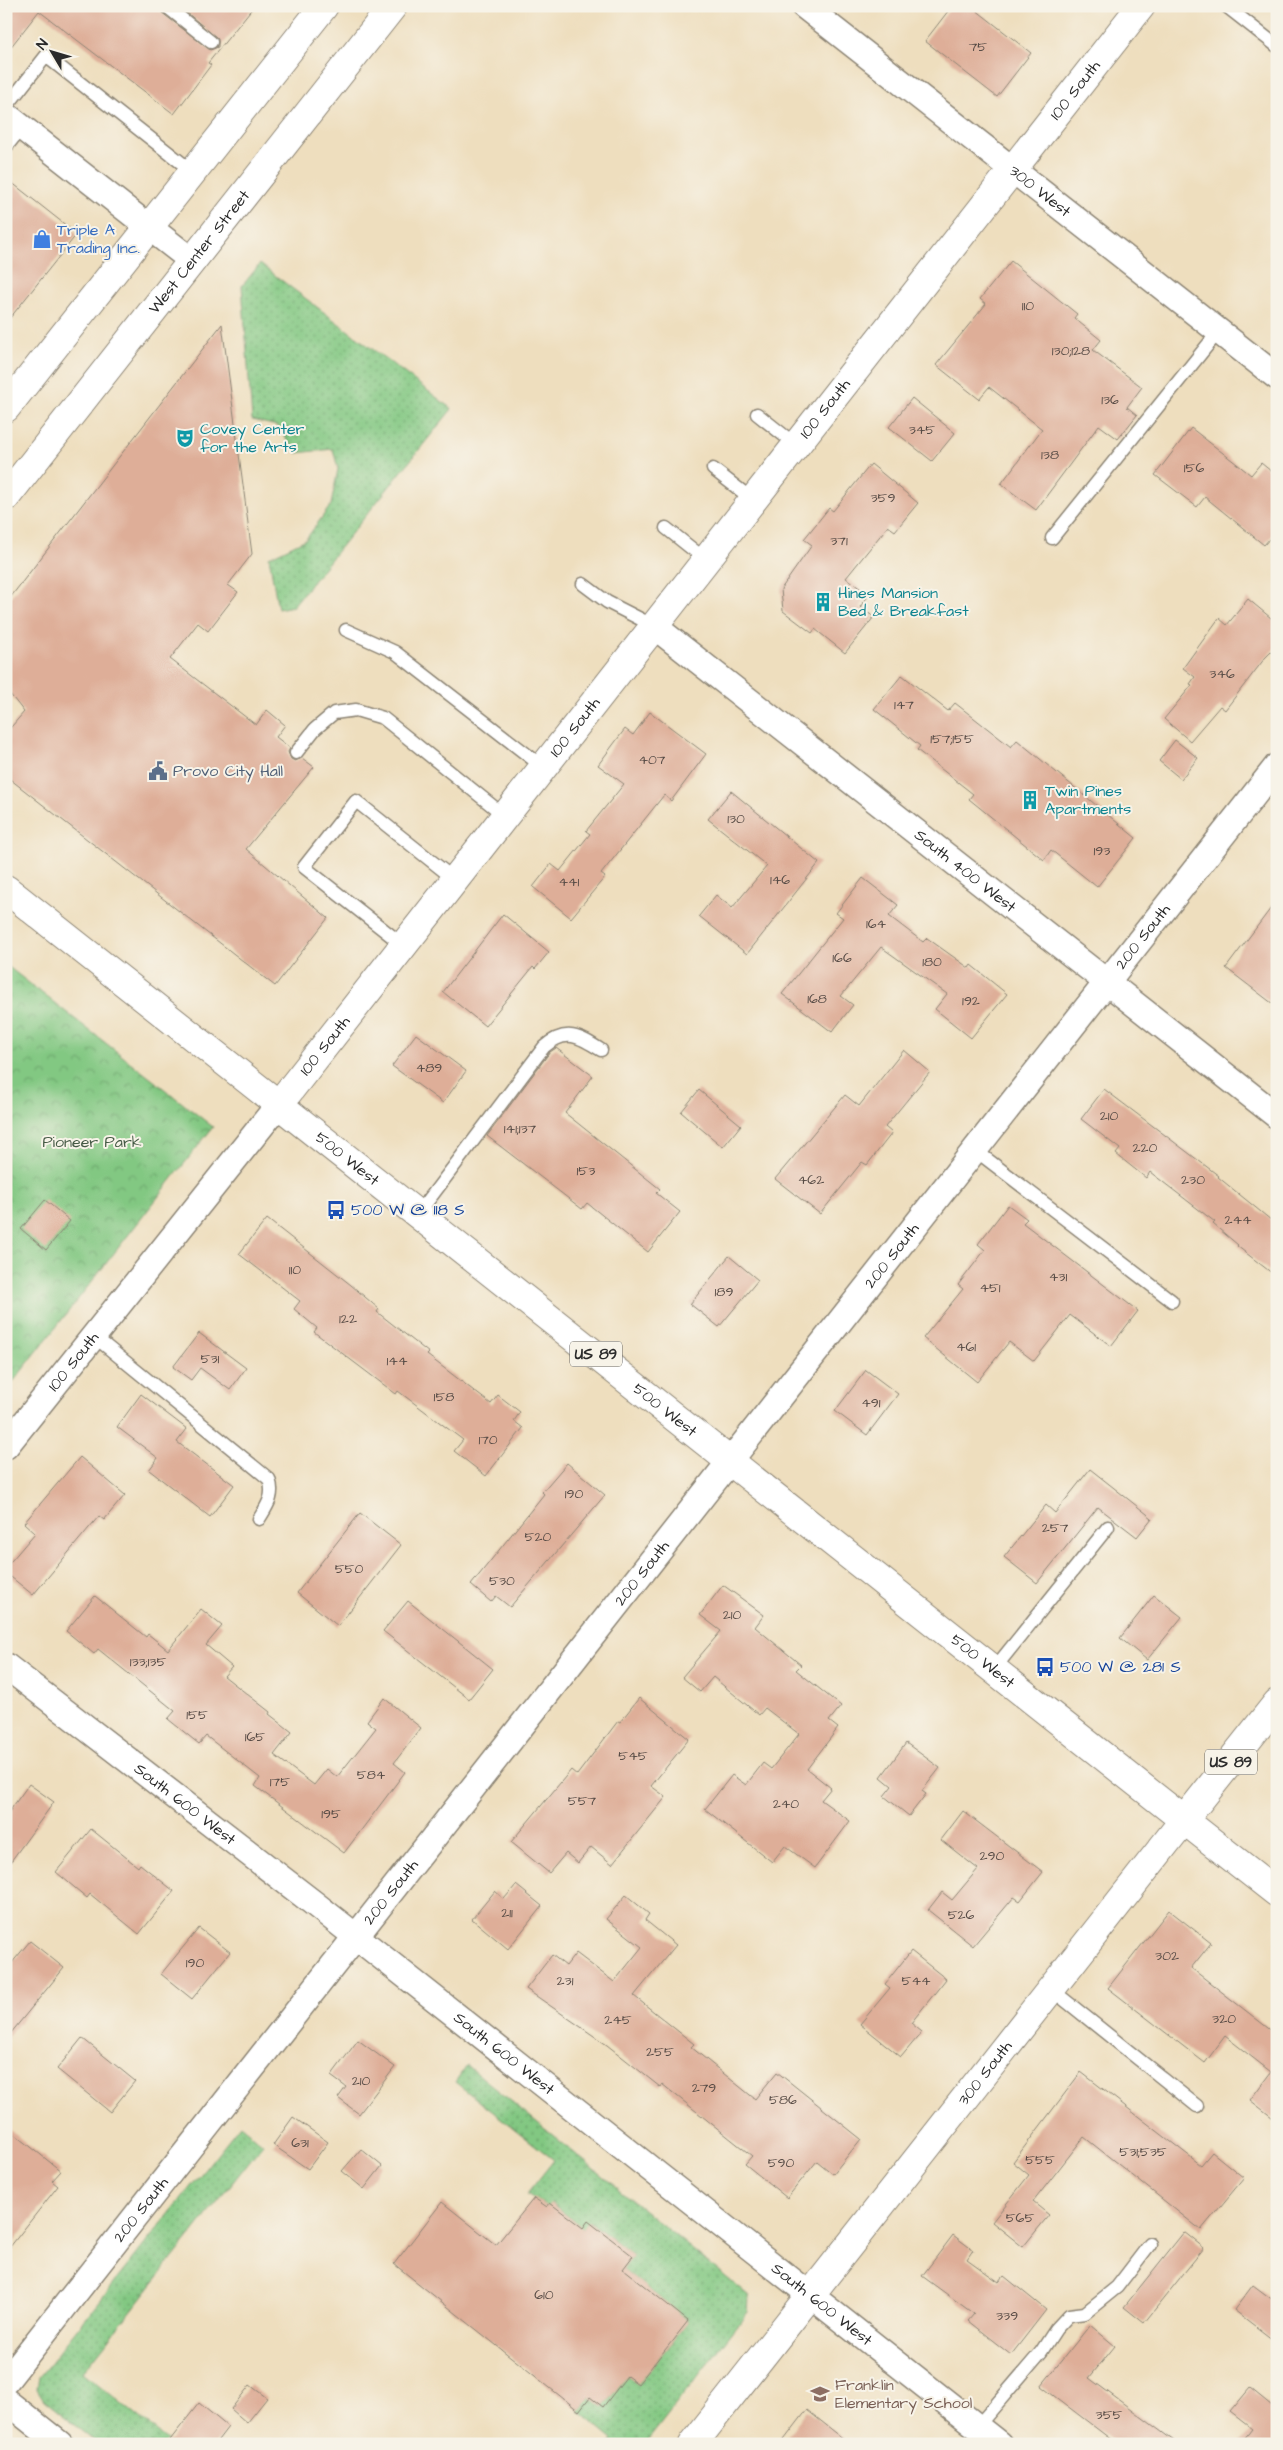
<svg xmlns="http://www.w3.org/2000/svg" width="1283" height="2450" font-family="'Architects Daughter',sans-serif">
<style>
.grass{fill:url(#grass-dots);stroke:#567a56}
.park{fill:url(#park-crowns);stroke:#567a56}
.building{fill:#deae98}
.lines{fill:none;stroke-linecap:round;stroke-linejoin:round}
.lane-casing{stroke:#8c8474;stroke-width:15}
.street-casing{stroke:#8c8474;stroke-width:28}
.secondary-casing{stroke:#8c8474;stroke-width:30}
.primary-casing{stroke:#8c8474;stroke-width:30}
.lane{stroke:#fff;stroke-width:12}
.street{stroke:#fff;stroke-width:25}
.secondary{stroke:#fff;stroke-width:28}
.primary{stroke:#fff;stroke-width:28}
.labels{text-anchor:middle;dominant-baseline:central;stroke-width:4;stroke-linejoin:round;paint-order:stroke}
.number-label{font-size:14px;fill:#584c46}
.shield{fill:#f7f3e8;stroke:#686764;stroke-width:1}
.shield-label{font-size:15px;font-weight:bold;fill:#2b2b2b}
.street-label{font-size:16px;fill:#2b2b2b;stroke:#f7f3e8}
.shop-label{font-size:16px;fill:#366cbe;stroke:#f7f3e8;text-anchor:start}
.culture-label{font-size:16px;fill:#0d838f;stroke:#f7f3e8;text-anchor:start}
.service-label{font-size:16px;fill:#4e5e75;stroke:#f7f3e8;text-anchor:start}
.park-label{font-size:16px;fill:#455a45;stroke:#f7f3e8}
.transit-label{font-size:16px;fill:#164399;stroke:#f7f3e8;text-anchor:start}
.education-label{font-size:16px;fill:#785e54;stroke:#f7f3e8;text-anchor:start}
</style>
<defs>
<pattern id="grass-dots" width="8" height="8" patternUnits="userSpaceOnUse" patternTransform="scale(1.25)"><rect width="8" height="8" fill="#82c882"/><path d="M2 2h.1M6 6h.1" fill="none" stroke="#6ba36b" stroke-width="1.8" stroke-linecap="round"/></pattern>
<pattern id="park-crowns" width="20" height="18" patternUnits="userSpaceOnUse" patternTransform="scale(1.25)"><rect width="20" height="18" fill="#82c882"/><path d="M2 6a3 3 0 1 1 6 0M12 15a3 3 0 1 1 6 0" fill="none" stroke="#6ba36b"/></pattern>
</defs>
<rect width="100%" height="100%" fill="#f7f3e8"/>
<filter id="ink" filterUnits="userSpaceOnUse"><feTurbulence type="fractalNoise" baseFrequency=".02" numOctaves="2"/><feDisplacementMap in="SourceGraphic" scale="10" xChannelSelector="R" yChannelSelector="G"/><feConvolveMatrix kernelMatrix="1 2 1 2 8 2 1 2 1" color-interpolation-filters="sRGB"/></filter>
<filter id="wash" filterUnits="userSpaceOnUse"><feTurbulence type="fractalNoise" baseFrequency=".0096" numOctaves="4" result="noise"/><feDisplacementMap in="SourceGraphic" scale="20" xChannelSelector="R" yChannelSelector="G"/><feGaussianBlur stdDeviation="1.12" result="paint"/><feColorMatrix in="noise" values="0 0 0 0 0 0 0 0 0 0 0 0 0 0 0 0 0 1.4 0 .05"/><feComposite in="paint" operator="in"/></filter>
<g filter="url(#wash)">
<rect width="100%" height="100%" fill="#eedebe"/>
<path class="grass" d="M260 264 452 409 293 606 278 609 269 557 306 539 331 505 338 469 333 449 297 453 277 426 252 420 242 286Z
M467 2065 749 2296 748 2312 645 2444H610L613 2439 579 2411 590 2397 603 2407 627 2376 638 2384 688 2321 623 2269 633 2256 589 2221 583 2228 551 2203 547 2207 527 2194 554 2160 455 2082Z
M240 2125 263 2144 83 2372 167 2440 164 2444H99L44 2400 37 2389 39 2377Z"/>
<path class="park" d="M6 965 213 1127 6 1391Z"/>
<g id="blocks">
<path class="building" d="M6 6H158L161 12 210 50 218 47V39L179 6H254L208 63 211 65 174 114 39 11 6 53Z
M952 6H971L1031 53 997 97 925 41Z
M6 178 77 234 6 323Z
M1011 261 1077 314 1074 318 1101 340 1093 350 1142 387 1127 407 1137 415 1118 439 1099 425 1036 510 1001 484 1042 429 989 387 979 399 936 365 986 304 980 299Z
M222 324 252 554 228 585 238 592 208 631 198 623 170 659 256 725 267 710 285 725 276 737 290 748 288 752 291 759 295 761 302 758 314 767 246 849 328 918 275 986 6 776V733L24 712 6 689V603Z
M912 398 955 433 932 461 889 427Z
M1191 428 1251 475 1261 463 1277 476V530L1264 545 1205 497 1197 507 1155 475Z
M871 464 918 503 895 531 888 526 846 578 869 595 860 607 874 617 845 653 815 629 812 633 783 611 781 589 812 545 804 539 829 508 833 511Z
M1248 599 1277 623V646L1265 658 1225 710 1220 706 1190 741 1164 719 1192 685 1190 684 1195 677 1183 668 1219 618 1227 625Z
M902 675 948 711 955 703 1011 747 1017 740 1136 838 1097 887 1051 850 1044 860 969 799 973 794 917 750 920 746 874 709Z
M650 712 706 754 671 801 664 795 601 874 605 877 571 918 533 887 551 864 560 871 590 834 586 831 624 784 598 765 625 729 633 735Z
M1175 740 1198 758 1181 779 1159 761Z
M731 791 819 863 747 954 699 916 716 895 732 908 767 866 708 819Z
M863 878 898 905 889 916 923 942 927 938 969 968 971 965 1007 994 971 1038 935 1009 947 994 881 947 841 996 853 1005 832 1032 782 994 843 918 836 913Z
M1277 900V1007L1226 968Z
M503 914 549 952 535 969 533 967 485 1026 443 992Z
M416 1034 466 1071 443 1103 392 1066Z
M556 1048 593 1076 565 1113 660 1189 656 1193 680 1212 648 1252 587 1203 582 1209 487 1136 550 1052Z
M904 1050 930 1072 885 1127 892 1133 867 1165 862 1162 820 1214 775 1179 845 1095 859 1106Z
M1104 1089 1219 1176 1218 1177 1277 1225V1277L1237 1246 1238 1245 1213 1224 1215 1222 1150 1172 1146 1178 1116 1154 1120 1149 1081 1119Z
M699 1090 741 1125 723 1147 681 1112Z
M45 1200 70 1221 46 1250 21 1229Z
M1008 1205 1027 1219 1023 1223 1138 1311 1111 1346 1070 1315 1034 1361 1009 1342 977 1382 923 1338 963 1289 958 1285 985 1250 978 1244Z
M267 1219 351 1285 379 1309 377 1312 429 1353 427 1355 491 1404 498 1395 520 1412 514 1421 523 1428 486 1476 454 1451 463 1440 398 1391 396 1394 314 1332 317 1328 294 1309 300 1301 239 1254Z
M729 1256 758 1280 719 1327 690 1304Z
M199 1333 246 1368 230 1390 200 1368 191 1380 173 1367Z
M866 1370 898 1394 867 1435 835 1411Z
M141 1394 187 1429 177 1442 234 1485 210 1517 149 1470 158 1458 117 1427Z
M80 1457 125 1495 104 1520 99 1516 33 1595 6 1573V1567L35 1533 24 1523Z
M567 1463 605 1495 510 1607 496 1596 491 1602 471 1585 544 1494 542 1492Z
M1090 1469 1152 1518 1137 1537 1098 1507 1037 1583 1004 1557 1046 1505 1055 1513Z
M360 1513 401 1545 338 1626 297 1593Z
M723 1585 764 1615 755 1627 801 1665 796 1670 841 1706 829 1721 838 1728 807 1769 831 1788 821 1800 850 1821 815 1868 785 1846 772 1862 705 1809 732 1775 746 1785 763 1763 771 1769 799 1734 765 1708 759 1715 713 1677 700 1692 682 1677 721 1631 700 1615Z
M1154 1595 1182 1617 1147 1660 1120 1638Z
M95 1596 146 1637 148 1634 168 1650 201 1609 222 1626 206 1645 232 1667 224 1676 270 1712 269 1714 292 1732 274 1755 314 1785 327 1769 337 1777 376 1728 367 1721 384 1698 421 1728 394 1763 405 1772 344 1853 255 1786 260 1778 206 1736 199 1744 168 1719 175 1711 98 1649 94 1654 66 1631Z
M408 1601 493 1669 469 1699 383 1631Z
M639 1698 689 1739 651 1786 666 1797 612 1864 591 1847 578 1863 566 1853 549 1873 511 1842 571 1770 577 1775 618 1721 620 1722Z
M906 1743 940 1768 922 1791 926 1794 909 1816 884 1796 892 1786 881 1777Z
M29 1784 54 1802 6 1868V1816Z
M963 1811 1043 1872 1020 1901 1014 1897 973 1946 928 1910 942 1892 952 1900 978 1869 941 1840Z
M91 1829 138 1867 140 1864 174 1891 139 1934 90 1894 87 1898 56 1872Z
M516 1885 542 1906 508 1949 472 1919 495 1891 504 1899Z
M626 1895 649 1914 645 1920 676 1945 634 1996 694 2044 691 2047 755 2099 777 2072 861 2139 833 2174 817 2161 787 2198 745 2164 752 2156 662 2084 660 2087 607 2045 526 1989 552 1955 566 1966 576 1953 614 1982 642 1947 606 1919Z
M1169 1910 1211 1943 1191 1968 1277 2035V2121L1250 2100 1271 2072 1225 2036 1205 2063 1108 1988Z
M199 1928 230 1952 192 1999 161 1974Z
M30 1941 64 1968 6 2039V1970Z
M911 1951 946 1979 911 2023 922 2032 901 2057 860 2024 890 1988 885 1984Z
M82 2038 135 2081 110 2112 57 2069Z
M358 2040 395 2067 359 2114 338 2098 346 2087 331 2076Z
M1081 2072 1201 2165 1212 2152 1244 2178 1201 2230 1084 2137 1033 2202 1049 2215 1023 2247 992 2222 1029 2175 1013 2162Z
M293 2117 328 2142 308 2169 273 2145Z
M6 2127 61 2171 52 2181 58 2186 6 2252Z
M361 2149 382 2166 364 2189 342 2171Z
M534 2198 547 2207 550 2203 583 2228 588 2221 633 2256 623 2269 688 2321 638 2384 627 2376 603 2407 590 2397 579 2411 394 2264 442 2202 496 2245Z
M1184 2232 1204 2248 1144 2323 1124 2307Z
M953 2235 973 2250 967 2259 999 2282 1004 2276 1046 2310 1011 2355 968 2321 974 2314 922 2276Z
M1253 2285 1277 2303V2343L1234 2310Z
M1090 2325 1115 2346 1089 2378 1178 2444H1117L1041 2386Z
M250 2385 267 2398 247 2423 231 2409Z
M1250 2388 1277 2410V2444H1240L1252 2429 1230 2412Z
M199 2403 228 2427 215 2444H167Z
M807 2410 850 2444H781Z"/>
</g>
</g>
<g filter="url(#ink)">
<use href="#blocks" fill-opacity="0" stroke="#8c8474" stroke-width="1"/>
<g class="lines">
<g class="lane-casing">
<path id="lane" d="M166 6 211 42
M1226 6 1277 46
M6 107 46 56 193 172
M6 147 22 127
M757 414 796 445
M713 469 753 500
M666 528 706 560
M1052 538 1219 331
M583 584 607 602 654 626
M346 630 395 652 543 767
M296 753 315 729 334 713 356 710 383 718 505 816
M403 945 304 867 356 801 454 879
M975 1150 1172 1301
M418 1214 544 1047C566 1028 579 1036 601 1050
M95 1337 269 1479C275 1496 267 1506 259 1519
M994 1669 1108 1527
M1051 1989 1197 2106
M977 2427 1041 2352 1056 2329 1069 2315 1085 2313 1117 2287 1150 2244"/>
</g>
<g class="street-casing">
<g id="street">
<path id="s1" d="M804 6 1277 377"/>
<path d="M6 115 191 260"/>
<path id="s2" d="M654 626 1277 1116"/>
<path id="s3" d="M6 1446 279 1104"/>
<path id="s4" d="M6 1666 316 1905 999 2444"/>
<path id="s5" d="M6 2381 1277 766"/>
<path d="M6 2401 60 2444"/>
</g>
</g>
<g class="secondary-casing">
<g id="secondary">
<path d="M6 408 324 6"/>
<path id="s6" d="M6 497 393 6"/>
<path id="s7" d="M279 1104 1141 6"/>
<path id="s8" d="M693 2444 1184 1820 1277 1893"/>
</g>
</g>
<g class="primary-casing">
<g id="primary">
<path id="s9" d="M6 889 1184 1820 1277 1703"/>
</g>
</g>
<use href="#lane" class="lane"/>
<use href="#street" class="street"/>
<use href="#secondary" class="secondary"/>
<use href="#primary" class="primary"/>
</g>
</g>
<defs>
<g id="shop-bare" transform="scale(1.5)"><path d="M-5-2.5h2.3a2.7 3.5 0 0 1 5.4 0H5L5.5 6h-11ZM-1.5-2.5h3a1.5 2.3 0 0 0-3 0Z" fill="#3f7fe0" stroke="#f7f3e8" stroke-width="2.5" paint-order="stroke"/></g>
<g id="theatre-bare" transform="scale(1.5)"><path d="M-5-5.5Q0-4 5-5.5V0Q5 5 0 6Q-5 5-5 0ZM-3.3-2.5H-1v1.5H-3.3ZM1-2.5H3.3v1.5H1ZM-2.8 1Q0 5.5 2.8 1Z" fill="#0f9aa8" stroke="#f7f3e8" stroke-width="2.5" paint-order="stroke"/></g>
<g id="building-bare" transform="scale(1.5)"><path d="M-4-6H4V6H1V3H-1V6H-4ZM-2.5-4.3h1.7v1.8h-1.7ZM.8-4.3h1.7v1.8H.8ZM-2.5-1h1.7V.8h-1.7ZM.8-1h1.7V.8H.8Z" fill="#0f9aa8" stroke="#f7f3e8" stroke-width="2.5" paint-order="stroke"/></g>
<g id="civic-bare" transform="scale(1.5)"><path d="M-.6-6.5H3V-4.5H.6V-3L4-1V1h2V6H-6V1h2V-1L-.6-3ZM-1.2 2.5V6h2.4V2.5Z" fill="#5c6f8a" stroke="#f7f3e8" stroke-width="2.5" paint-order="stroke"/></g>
<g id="bus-bare" transform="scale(1.5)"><path d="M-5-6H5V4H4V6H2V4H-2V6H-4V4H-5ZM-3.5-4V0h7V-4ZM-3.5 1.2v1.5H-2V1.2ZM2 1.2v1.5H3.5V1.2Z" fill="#1a4fb4" stroke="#f7f3e8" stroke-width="2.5" paint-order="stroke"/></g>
<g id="school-bare" transform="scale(1.5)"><path d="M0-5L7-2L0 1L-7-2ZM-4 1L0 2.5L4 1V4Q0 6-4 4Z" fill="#8d6e63" stroke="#f7f3e8" stroke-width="2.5" paint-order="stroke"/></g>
</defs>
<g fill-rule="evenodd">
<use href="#shop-bare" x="42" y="239"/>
<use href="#theatre-bare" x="185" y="438"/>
<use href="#building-bare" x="823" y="602"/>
<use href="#civic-bare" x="158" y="771"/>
<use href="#building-bare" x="1030" y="800"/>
<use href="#bus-bare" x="336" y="1210"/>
<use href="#bus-bare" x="1045" y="1667"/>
<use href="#school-bare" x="820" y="2394"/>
</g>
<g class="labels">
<g class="number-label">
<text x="978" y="47">75</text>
<text x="1028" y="306">110</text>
<text x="1071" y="351">130;128</text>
<text x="1110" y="400">136</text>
<text x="922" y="430">345</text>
<text x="1050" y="455">138</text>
<text x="1194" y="468">156</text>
<text x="883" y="498">359</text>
<text x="839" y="541">371</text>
<text x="1222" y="674">346</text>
<text x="904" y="705">147</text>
<text x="952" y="739">157;155</text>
<text x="652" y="760">407</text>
<text x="736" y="819">130</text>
<text x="1102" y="851">193</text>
<text x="780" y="880">146</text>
<text x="569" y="882">441</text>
<text x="876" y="924">164</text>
<text x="842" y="958">166</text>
<text x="932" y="962">180</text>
<text x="817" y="999">168</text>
<text x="971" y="1001">192</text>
<text x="429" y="1068">489</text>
<text x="1109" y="1116">210</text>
<text x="520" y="1129">141;137</text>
<text x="1145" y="1148">220</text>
<text x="586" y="1171">153</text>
<text x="811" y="1180">462</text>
<text x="1193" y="1180">230</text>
<text x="1238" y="1220">244</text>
<text x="295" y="1270">110</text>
<text x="1058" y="1277">431</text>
<text x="990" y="1288">451</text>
<text x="724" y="1292">189</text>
<text x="348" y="1319">122</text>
<text x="966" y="1347">461</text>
<text x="210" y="1359">531</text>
<text x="397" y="1361">144</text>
<text x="444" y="1397">158</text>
<text x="871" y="1403">491</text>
<text x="488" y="1440">170</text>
<text x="574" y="1494">190</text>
<text x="1055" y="1528">257</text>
<text x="538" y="1537">520</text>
<text x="349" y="1569">550</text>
<text x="502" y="1581">530</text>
<text x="732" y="1615">210</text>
<text x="148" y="1662">133;135</text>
<text x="197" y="1715">155</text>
<text x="255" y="1737">165</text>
<text x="633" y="1756">545</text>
<text x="371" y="1775">584</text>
<text x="280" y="1782">175</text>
<text x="582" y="1801">557</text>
<text x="786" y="1804">240</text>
<text x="331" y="1814">195</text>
<text x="992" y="1856">290</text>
<text x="507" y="1913">211</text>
<text x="961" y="1915">526</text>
<text x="1167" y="1956">302</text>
<text x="195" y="1963">190</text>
<text x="565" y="1981">231</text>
<text x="916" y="1981">544</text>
<text x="1224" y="2019">320</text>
<text x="618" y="2020">245</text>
<text x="660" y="2052">255</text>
<text x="361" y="2081">210</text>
<text x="704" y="2088">279</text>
<text x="783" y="2100">586</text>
<text x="300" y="2143">631</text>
<text x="1143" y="2152">531;535</text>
<text x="1040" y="2160">555</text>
<text x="781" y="2163">590</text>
<text x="1020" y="2218">565</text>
<text x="544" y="2295">610</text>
<text x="1007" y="2316">339</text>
<text x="1109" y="2415">355</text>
</g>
<g class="shield">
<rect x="570" y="1341.5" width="52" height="25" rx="4"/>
<rect x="1205" y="1749.5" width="52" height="25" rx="4"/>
</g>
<g class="shield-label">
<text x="596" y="1354">US 89</text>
<text x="1231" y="1762">US 89</text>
</g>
<g class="street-label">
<text stroke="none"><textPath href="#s7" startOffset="1289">100 South</textPath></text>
<text stroke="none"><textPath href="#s1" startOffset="300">300 West</textPath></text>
<text stroke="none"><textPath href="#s6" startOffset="312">West Center Street</textPath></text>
<text stroke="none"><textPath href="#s7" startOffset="884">100 South</textPath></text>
<text stroke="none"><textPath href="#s7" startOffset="479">100 South</textPath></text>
<text stroke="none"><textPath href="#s2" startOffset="396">South 400 West</textPath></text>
<text stroke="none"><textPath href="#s5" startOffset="1838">200 South</textPath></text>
<text stroke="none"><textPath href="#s7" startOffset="74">100 South</textPath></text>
<text stroke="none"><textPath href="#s9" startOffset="435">500 West</textPath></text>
<text stroke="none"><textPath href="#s5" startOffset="1432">200 South</textPath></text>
<text stroke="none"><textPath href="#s3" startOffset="108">100 South</textPath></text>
<text stroke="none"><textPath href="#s9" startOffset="840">500 West</textPath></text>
<text stroke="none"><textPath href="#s5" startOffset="1028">200 South</textPath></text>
<text stroke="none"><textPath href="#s9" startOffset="1245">500 West</textPath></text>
<text stroke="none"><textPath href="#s4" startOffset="226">South 600 West</textPath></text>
<text stroke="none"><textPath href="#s5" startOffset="622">200 South</textPath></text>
<text stroke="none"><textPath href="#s4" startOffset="631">South 600 West</textPath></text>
<text stroke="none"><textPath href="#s8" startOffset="472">300 South</textPath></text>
<text stroke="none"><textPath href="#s5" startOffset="218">200 South</textPath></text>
<text stroke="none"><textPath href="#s4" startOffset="1036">South 600 West</textPath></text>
</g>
<g class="shop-label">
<text x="57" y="230">Triple A<tspan x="57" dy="18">Trading Inc.</tspan></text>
</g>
<g class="culture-label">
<text x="200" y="429">Covey Center<tspan x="200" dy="18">for the Arts</tspan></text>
<text x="838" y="593">Hines Mansion<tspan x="838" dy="18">Bed &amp; Breakfast</tspan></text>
<text x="1045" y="791">Twin Pines<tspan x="1045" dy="18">Apartments</tspan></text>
</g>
<g class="service-label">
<text x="173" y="771">Provo City Hall</text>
</g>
<g class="park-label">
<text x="92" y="1142">Pioneer Park</text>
</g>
<g class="transit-label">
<text x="351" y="1210">500 W @ 118 S</text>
<text x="1060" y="1667">500 W @ 281 S</text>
</g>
<g class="education-label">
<text x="835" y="2385">Franklin<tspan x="835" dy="18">Elementary School</tspan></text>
</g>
</g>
<rect width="1283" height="2450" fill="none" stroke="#f7f3e8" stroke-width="25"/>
<g transform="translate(52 52) rotate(308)" stroke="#f7f3e8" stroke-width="4" paint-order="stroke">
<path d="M0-4L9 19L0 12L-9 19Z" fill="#2b2b2b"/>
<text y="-8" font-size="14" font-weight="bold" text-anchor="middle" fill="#2b2b2b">N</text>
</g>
</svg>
